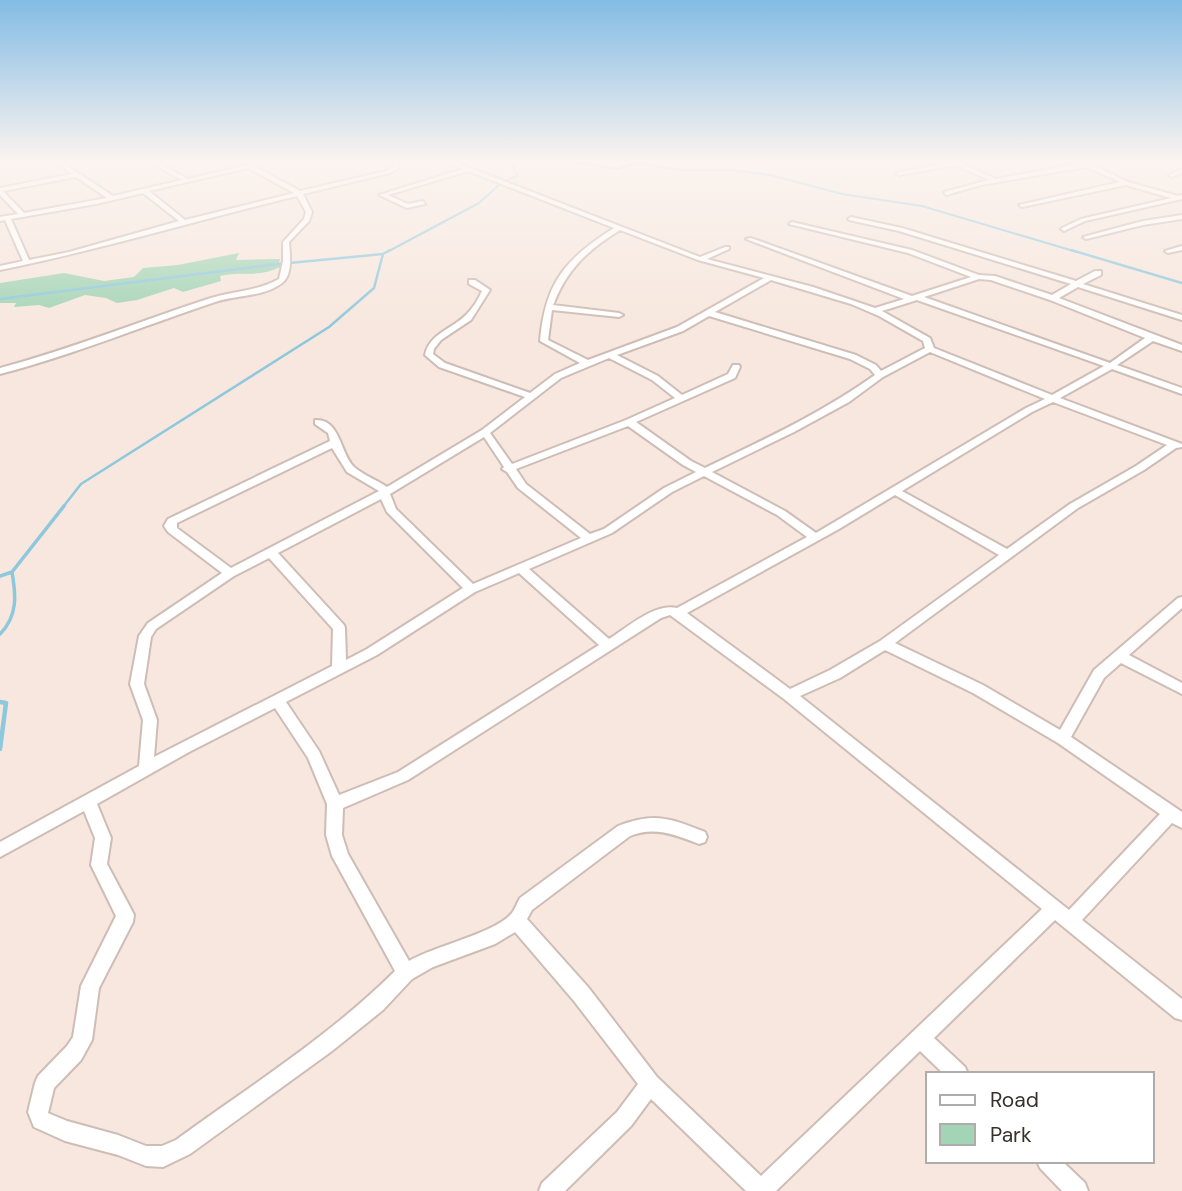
<svg xmlns="http://www.w3.org/2000/svg" width="1182" height="1191" font-family="'DM Sans',sans-serif">
<style>
.green{fill:#a3d4b5}
.lines{fill:none;stroke-linecap:round;stroke-linejoin:round}
.stream-far3{stroke:#8dc8dd;stroke-width:2}
.stream-far2{stroke:#8dc8dd;stroke-width:2.5}
.stream-far1{stroke:#8dc8dd;stroke-width:3.5}
.stream{stroke:#8dc8dd;stroke-width:4.5}
.minor-casing{stroke:#cdbdb5;stroke-width:4}
.minor{fill:#fff;fill-rule:evenodd}
</style>
<rect width="100%" height="100%" fill="#f7e7de"/>
<path class="green" d="M239 253 236 260 280 259 279 263 282 266C257 279 243 270 220 276L221 281 183 292 174 288 137 300 117 303 106 298 85 295 49 308 39 305 14 307 16 303H0V283L64 273 104 281 134 277 143 268 178 265Z"/>
<g class="lines">
<path class="stream-far3" d="M568 161 617 169 635 163 680 170H732L770 175 842 194 922 206 1077 252
M387 252 479 203 500 184 518 175 510 161"/>
<path class="stream-far2" d="M1071 250 1182 283
M0 299 269 265 383 254
M63 507 81 484 329 327 374 288 383 254 390 250"/>
<path class="stream-far1" d="M0 576 12 572 64 506
M0 634C18 616 16 595 12 572"/>
<path class="stream" d="M0 702 6 703 0 749"/>
<g class="minor-casing">
<path id="minor" d="M54 161H60L113 196 182 180 148 161H155L188 179 264 161H273L254 166 300 191 386 171 394 166 391 161H397L400 164 398 168 390 173 303 194 312 212 309 221 289 242C290 254 293 275 282 283 264 297 236 295 215 302 143 326 73 355 0 374V368C72 349 140 321 211 298 234 291 258 291 279 279L283 261V242L304 219 306 212 297 196C198 220 100 250 0 270V266L23 261 5 220 0 221V217L18 214 0 195V188L72 174ZM248 168 294 193 185 220 149 191ZM76 177 107 198 24 213 3 191ZM143 193 179 221 69 252 29 260 11 219 96 204Z
M445 161H452L700 257 725 247H729V249L707 259 813 287 875 308 904 299 746 239 751 238 912 296 971 277 908 253 789 224 792 222 912 250 979 275 995 276 1052 295 1071 284 899 231 849 220 848 219 851 217 902 228 1076 281 1095 271H1101V275L1083 284 1182 315V320L1078 287 1059 298 1182 345V351L1153 341 1117 365 1182 388V394L1112 369 1060 398 1182 444V447L1176 448 1144 470 1078 508 895 643 983 685 1060 730 1094 670 1178 598 1182 597V608L1129 655 1182 683V694L1121 663 1104 678 1071 737 1182 812V828L1172 823 1082 920 1182 999V1020L1175 1018 1055 920 934 1038 965 1067 968 1074H944L920 1051 776 1191H746L651 1099 631 1126 565 1191H539L542 1183 617 1112 638 1084 574 1001 515 932 495 944 433 967 412 979 383 1010 332 1051 190 1154 163 1167 146 1166 118 1155 65 1141 34 1127 28 1112 35 1083 38 1076 67 1046 73 1037 81 986 116 916 91 865 95 838 84 811 0 857V842L139 766 143 720 130 684 139 636 148 623 222 573 168 532 164 526 168 519 330 441 328 433 315 424V420C340 418 340 453 354 467 363 475 377 480 387 487L482 430 525 397 439 367 425 355C429 334 452 329 466 315 473 308 478 300 482 291L469 284V280H475L490 290 471 320 441 340 434 349 433 354 445 363 530 393 555 374 580 363 540 341C545 283 565 259 614 228L468 171 388 195 408 204 423 201 425 204 407 208 379 195 463 169ZM620 230 698 260 764 278 677 327 588 360 548 340 552 310 619 317 623 315 619 313 553 305 554 303C567 269 589 249 620 230ZM979 279 991 280 1050 300 1145 338 1110 363 924 297ZM771 280 851 304 879 316 923 341 925 348 881 371 876 365 856 355 715 312ZM917 300 1104 366 1052 395 934 348 930 338 882 311ZM709 316 850 359 870 369 875 375C822 413 763 440 705 468L691 461 636 422 735 378 740 367 739 365H733L728 374 682 395 658 376 617 355 683 331ZM930 352 1045 399 1026 408 816 533 785 511 712 472 794 432 849 402 883 377ZM609 358 652 380 675 398 626 420 512 464 490 433 561 378ZM1053 402 1167 445 1136 466 1070 504 1007 549 902 491 1032 412ZM628 426 683 465 696 472 664 488 604 529 590 534 526 484 516 469ZM484 437 504 467 502 469 507 472 518 488 581 538 473 584 396 509 390 494ZM332 448 347 472 379 491 231 568 177 528V523ZM704 476 777 515 807 537 677 608C654 603 627 628 609 639L529 569 612 533 672 492ZM895 495 999 555 880 641 830 670 790 689 687 613 839 529ZM381 499 387 512 463 588 367 649 346 660 345 628 344 625 278 553ZM269 558 333 629 332 666 154 757 157 720 144 684 151 637 156 629 234 576ZM519 573 599 645 398 772 339 795 319 751 286 702 377 655 475 592ZM670 615 784 699 1042 909 761 1176 657 1077 588 987 527 919 532 910 630 836C655 826 675 835 699 844L705 842 707 837 705 832C669 818 655 812 618 826L520 898C517 903 515 909 512 913 496 933 434 946 409 961L348 854 342 835 343 808 408 780 661 618ZM885 650 973 693 1058 743 1160 814 1069 910 800 696 840 678ZM275 708 308 758 327 804 326 835 332 856 395 971C330 1036 250 1086 176 1140L162 1146H146L118 1135 67 1121 48 1113 54 1088 81 1060 92 1040 99 988 133 922 134 915 131 909 107 864 111 838 97 804 189 752Z
M959 161H970L962 164 996 179 1085 162 1112 161 1093 165 1128 182 1178 196 1182 195V199L1085 221 1064 231 1061 229 1062 228 1081 219 1171 198 1126 185 1022 207 1019 205 1120 182 1086 167 981 185 946 195 944 192 989 180 955 165 899 175 896 173Z
M1178 161H1182V163L1179 162Z
M1182 169V173L1172 177 1169 175Z
M1182 215V219L1143 225 1086 239 1083 237 1143 221Z
M1182 246V250L1168 253 1165 251Z
M1037 1161H1062L1085 1183 1088 1191H1062L1040 1168Z"/>
</g>
<use href="#minor" class="minor"/>
</g>
<linearGradient id="sky" x2="0" y2="1"><stop stop-color="#83bce4"/><stop offset="0.49" stop-color="#fbf4f0"/><stop offset="1" stop-color="#fbf4f0" stop-opacity="0"/></linearGradient>
<rect width="1182" height="328" fill="url(#sky)"/>
<rect x="926" y="1072" width="228" height="91" fill="#ffffff" stroke="#afadab" stroke-width="2"/>
<rect x="940" y="1095" width="35" height="10" fill="#ffffff" stroke="#afadab" stroke-width="2"/>
<text x="990" y="1107" font-size="21" fill="#37312d">Road</text>
<rect x="940" y="1124" width="35" height="21" fill="#a3d4b5" stroke="#afadab" stroke-width="2"/>
<text x="990" y="1142" font-size="21" fill="#37312d">Park</text>
</svg>
